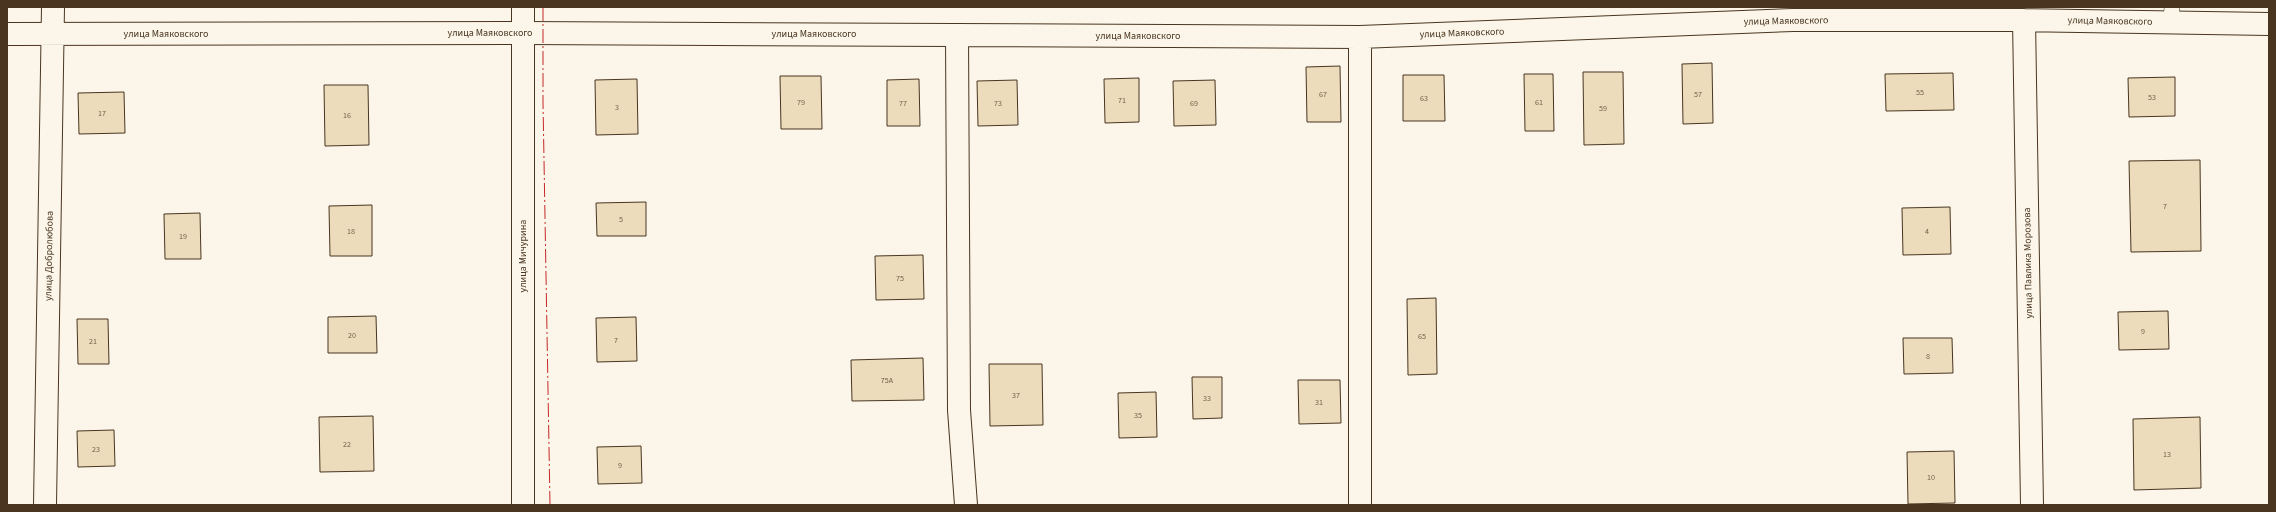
<svg xmlns="http://www.w3.org/2000/svg" width="2276" height="512" font-family="'Source Sans 3',sans-serif">
<style>
.building{fill:#ecdcbc;stroke:#4a3520}
.lines{fill:none;stroke-linecap:round;stroke-linejoin:round}
.service-casing{stroke:#4a3520;stroke-width:16}
.minor-casing{stroke:#4a3520;stroke-width:24}
.tertiary-casing{stroke:#4a3520;stroke-width:24}
.service{stroke:#fbf6e9;stroke-width:15}
.minor{stroke:#fbf6e9;stroke-width:22}
.tertiary{stroke:#fbf6e9;stroke-width:22}
.power{stroke:#c62828;stroke-width:1;stroke-dasharray:14 3 2 3;stroke-linecap:butt}
.labels{text-anchor:middle;dominant-baseline:central;stroke-width:3;stroke-linejoin:round;paint-order:stroke}
.number-label{font-size:8px;fill:#725f47}
.street-label{font-size:10px;fill:#4a3520;stroke:#fbf6e9}
</style>
<rect width="100%" height="100%" fill="#fbf6e9"/>
<path class="building" d="M1712 63 1713 123 1683 124 1682 64Z
M1340 66 1341 122H1307L1306 67Z
M1583 72H1623L1624 144 1584 145Z
M1953 73 1954 110 1886 111 1885 74Z
M1524 74H1553L1554 131H1525Z
M1403 75H1444L1445 121H1403Z
M780 76H821L822 129H781Z
M2175 77V116L2129 117 2128 78Z
M1139 78V122L1105 123 1104 79Z
M637 79 638 134 596 135 595 80Z
M919 79 920 126H887V80Z
M1017 80 1018 125 978 126 977 81Z
M1215 80 1216 125 1174 126 1173 81Z
M324 85H368L369 145 325 146Z
M124 92 125 133 79 134 78 93Z
M2200 160 2201 251 2131 252 2129 161Z
M646 202V236H597L596 203Z
M372 205V256H330L329 206Z
M1950 207 1951 254 1903 255 1902 208Z
M200 213 201 259H165L164 214Z
M923 255 924 299 876 300 875 256Z
M1436 298 1437 374 1408 375 1407 299Z
M2168 311 2169 349 2119 350 2118 312Z
M376 316 377 353H328V317Z
M636 317 637 361 597 362 596 318Z
M77 319H108L109 364H78Z
M1903 338H1952L1953 373 1904 374Z
M923 358 924 400 852 401 851 360Z
M989 364H1042L1043 425 990 426Z
M1192 377H1222V418L1193 419Z
M1298 380H1340L1341 423 1299 424Z
M1156 392 1157 437 1119 438 1118 393Z
M373 416 374 471 320 472 319 417Z
M2200 417 2201 488 2134 490 2133 419Z
M114 430 115 466 78 467 77 431Z
M641 446 642 483 598 484 597 447Z
M1954 451 1955 503 1908 504 1907 452Z"/>
<g class="lines">
<g class="service-casing">
<path id="service" d="M2171 22 2172 7"/>
</g>
<g class="minor-casing">
<path id="minor" d="M2024 20 2032 505
M7 34 523 33 1360 37 1793 20H2024L2269 24
M957 35 959 410 966 505
M45 505 53 7
M1360 505V37"/>
</g>
<g class="tertiary-casing">
<path id="tertiary" d="M523 7V505"/>
</g>
<use href="#service" class="service"/>
<use href="#minor" class="minor"/>
<use href="#tertiary" class="tertiary"/>
<path class="power" d="M543 7V102L550 505"/>
</g>
<g class="labels">
<g class="number-label">
<text x="1920" y="92">55</text>
<text x="1323" y="94">67</text>
<text x="1698" y="94">57</text>
<text x="2152" y="97">53</text>
<text x="1424" y="98">63</text>
<text x="1122" y="100">71</text>
<text x="801" y="102">79</text>
<text x="1539" y="102">61</text>
<text x="903" y="103">77</text>
<text x="998" y="103">73</text>
<text x="1194" y="103">69</text>
<text x="617" y="107">3</text>
<text x="1603" y="108">59</text>
<text x="102" y="113">17</text>
<text x="347" y="115">16</text>
<text x="2165" y="206">7</text>
<text x="621" y="219">5</text>
<text x="351" y="231">18</text>
<text x="1927" y="231">4</text>
<text x="183" y="236">19</text>
<text x="900" y="278">75</text>
<text x="2143" y="331">9</text>
<text x="352" y="335">20</text>
<text x="1422" y="336">65</text>
<text x="616" y="340">7</text>
<text x="93" y="341">21</text>
<text x="1928" y="356">8</text>
<text x="887" y="380">75А</text>
<text x="1016" y="395">37</text>
<text x="1207" y="398">33</text>
<text x="1319" y="402">31</text>
<text x="1138" y="415">35</text>
<text x="347" y="444">22</text>
<text x="96" y="449">23</text>
<text x="2167" y="454">13</text>
<text x="620" y="465">9</text>
<text x="1931" y="477">10</text>
</g>
<g class="street-label">
<text transform="translate(1786 21) rotate(-1)">улица Маяковского</text>
<text transform="translate(2110 21) rotate(1)">улица Маяковского</text>
<text x="490" y="33">улица Маяковского</text>
<text transform="translate(1462 33) rotate(-2)">улица Маяковского</text>
<text x="166" y="34">улица Маяковского</text>
<text x="814" y="34">улица Маяковского</text>
<text x="1138" y="36">улица Маяковского</text>
<text transform="translate(49 256) rotate(-89)">улица Добролюбова</text>
<text transform="translate(523 256) rotate(-90)">улица Мичурина</text>
<text transform="translate(2028 263) rotate(-91)">улица Павлика Морозова</text>
</g>
</g>
<rect width="2276" height="512" fill="none" stroke="#4a3520" stroke-width="16"/>
</svg>
